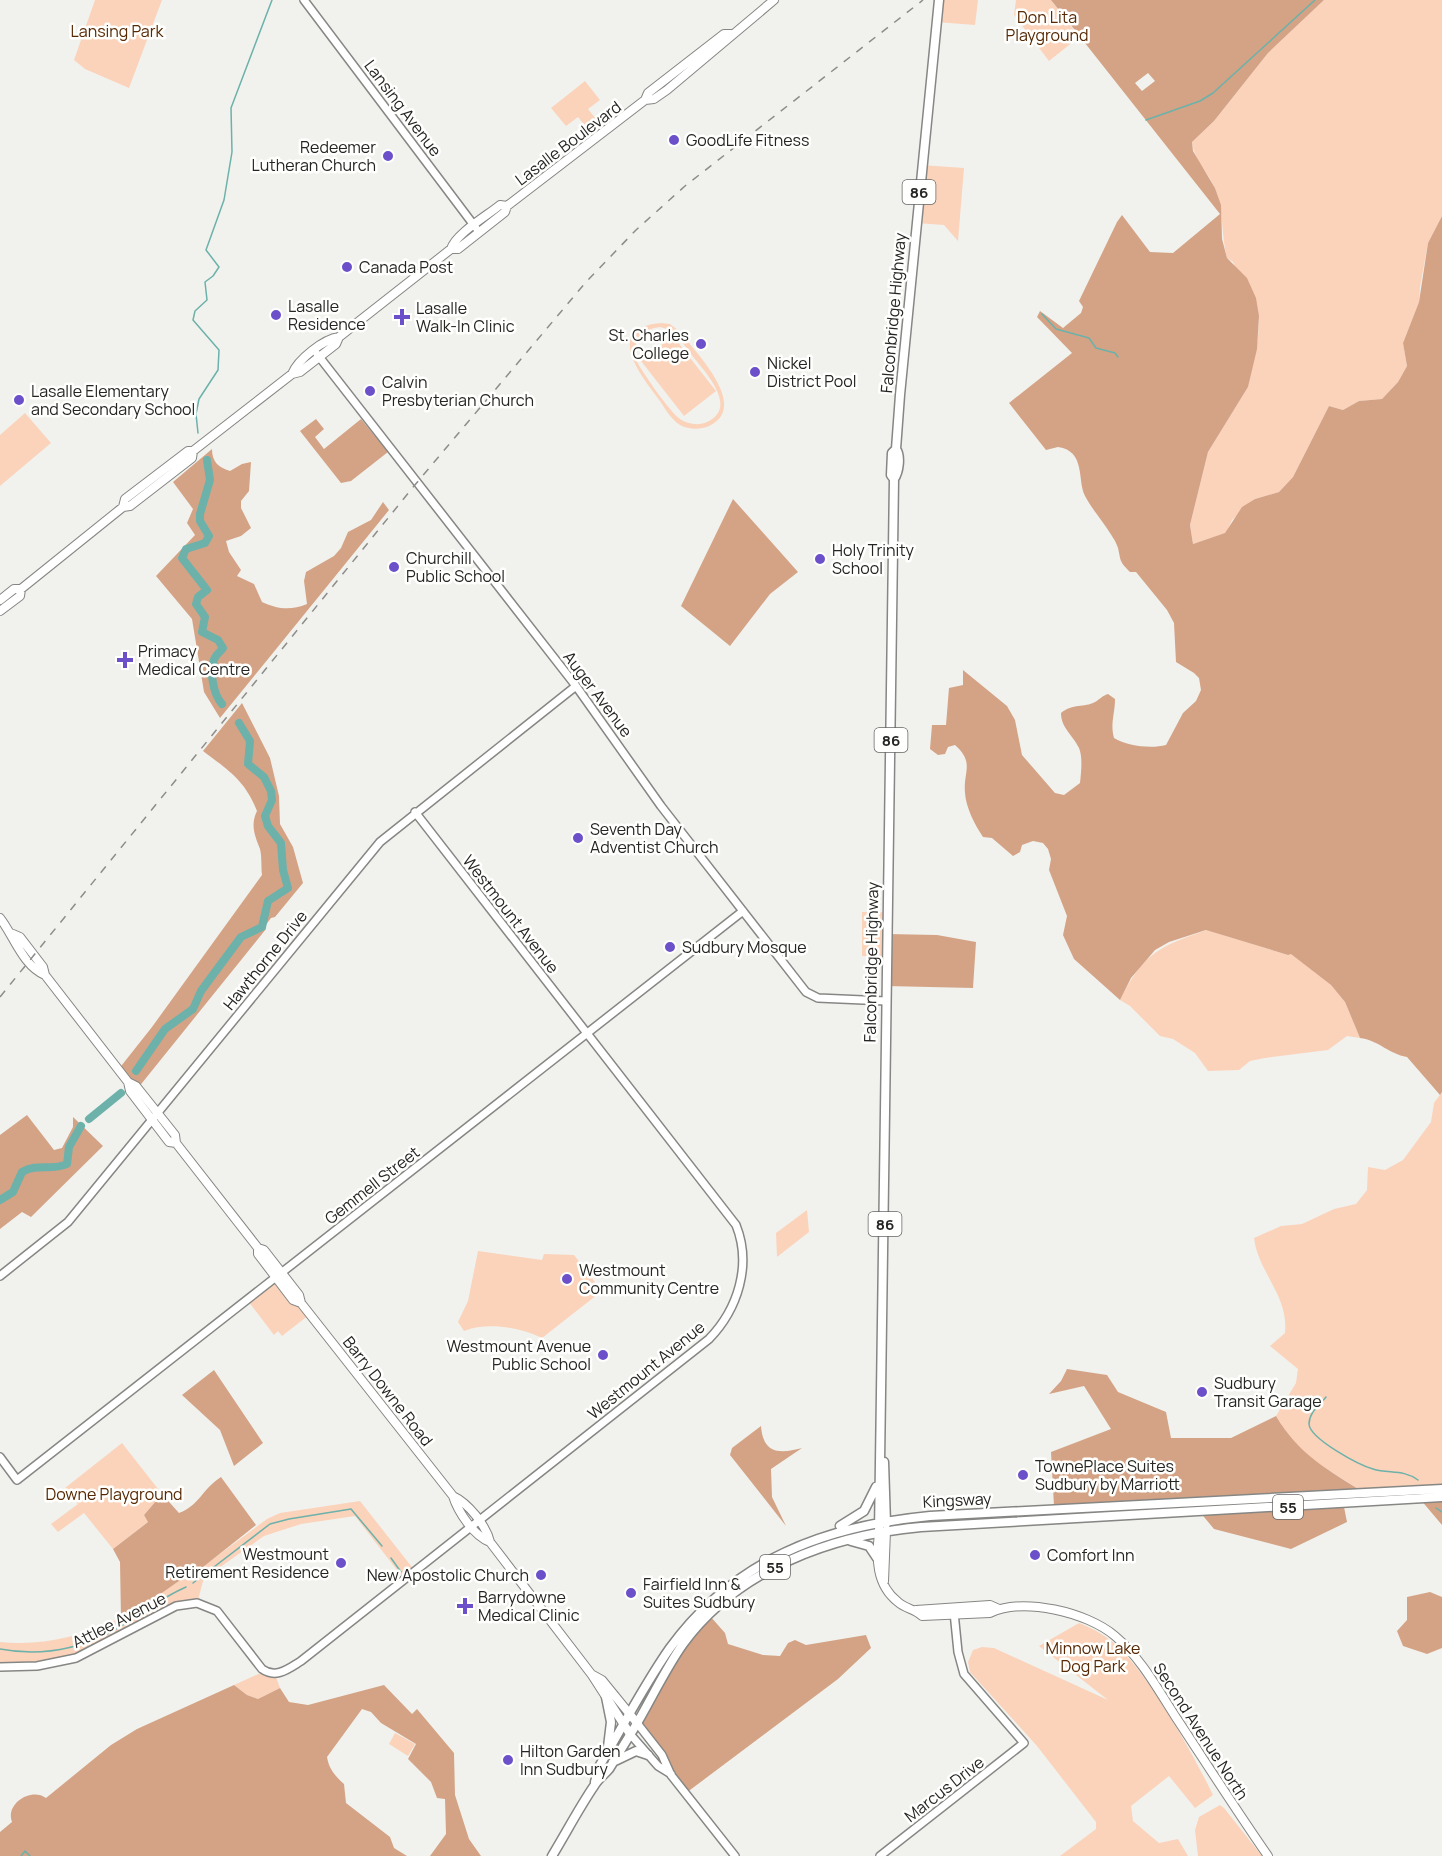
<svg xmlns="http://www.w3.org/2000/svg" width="1442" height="1856" font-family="Manrope,sans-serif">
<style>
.green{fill:#fbd3bb;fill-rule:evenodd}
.forest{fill:#d4a385;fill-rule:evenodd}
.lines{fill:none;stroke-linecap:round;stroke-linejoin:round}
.stream{stroke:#6cb1aa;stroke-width:1.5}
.river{stroke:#6cb1aa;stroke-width:8}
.tertiary-casing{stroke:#868784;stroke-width:10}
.secondary-casing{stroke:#868784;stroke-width:10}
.primary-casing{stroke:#868784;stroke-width:11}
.tertiary{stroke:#fff;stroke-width:7}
.secondary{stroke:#fff;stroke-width:8}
.primary{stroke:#fff;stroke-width:8}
.rail{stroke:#8c8d8a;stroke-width:1.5;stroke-dasharray:8 8;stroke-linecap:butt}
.poi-dot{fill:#6b50c9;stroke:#fffffd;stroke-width:2}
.labels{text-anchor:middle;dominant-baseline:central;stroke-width:5;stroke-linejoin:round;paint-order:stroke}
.shield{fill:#fffffd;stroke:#666765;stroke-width:1.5}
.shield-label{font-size:15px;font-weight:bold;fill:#252624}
.park-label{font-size:16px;fill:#562804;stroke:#fffffd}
.street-label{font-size:16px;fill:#252624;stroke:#fffffd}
.poi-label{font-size:16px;fill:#252624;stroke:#fffffd;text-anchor:start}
</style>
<rect width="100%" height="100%" fill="#f1f2ee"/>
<path class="green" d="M95 0H162L129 88 85 69 74 60Z
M939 0H978L975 25 936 22Z
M1016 0H1051L1079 37 1049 61 1014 15Z
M1324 0H1442V216L1428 243 1420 287 1419 302 1403 343 1407 366 1398 382 1382 399 1359 401 1343 410 1329 406 1293 477 1279 492 1255 499 1232 520 1226 533 1193 544 1190 525 1208 452 1248 387 1258 338 1259 316 1233 262 1227 258C1221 235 1224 211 1215 188 1208 172 1194 160 1192 142L1214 121 1268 53Z
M585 81 600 100 588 109 600 124 590 132 578 117 566 126 551 108Z
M921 165 964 168 958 241 944 225 916 223Z
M661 323 670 324 679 331C694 351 749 404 711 425 702 430 689 430 680 425 670 419 664 406 657 397 639 373 604 328 661 323ZM660 327C675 330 682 342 691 354 703 370 740 407 707 422 699 426 687 424 680 419 670 412 642 372 636 360 632 341 642 329 660 327Z
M673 336 716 391 684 416 641 361Z
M25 413 51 443 0 486V435Z
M862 912H888L887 956H862Z
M1207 930 1288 955 1291 953 1331 985 1345 1002 1360 1038 1347 1036 1328 1050 1265 1058 1250 1061 1239 1070 1208 1071 1195 1053 1173 1039 1160 1036 1130 1006 1120 1000C1143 954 1159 946 1207 930Z
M1442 1092V1489L1365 1493 1317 1463 1295 1445 1276 1416 1296 1383 1298 1369 1270 1346 1285 1333C1289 1296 1258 1272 1254 1238L1281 1226 1302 1224 1334 1209 1356 1204 1367 1190 1368 1167 1385 1170 1403 1160 1431 1122 1434 1103Z
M807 1210 809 1232 777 1257 776 1233Z
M478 1251 542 1260 544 1254 574 1255 602 1291 542 1338C519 1327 488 1322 464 1331L458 1322 468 1301Z
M276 1279 309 1315 282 1336 278 1331 274 1335 248 1301Z
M122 1443 162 1494 144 1515 149 1521 113 1549 84 1513 58 1532 51 1524 78 1504 65 1488Z
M360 1501 415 1571 404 1579 355 1516 301 1524 264 1536 209 1575 203 1581 197 1604H184L76 1659 0 1667V1642C77 1649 137 1614 196 1568L198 1570 267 1519 280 1513Z
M1079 1623C1094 1629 1107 1636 1118 1647 1151 1678 1193 1754 1213 1795L1195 1808 1169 1776 1131 1806 1133 1821 1159 1843 1178 1839 1188 1856H1060L1096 1829V1822L1037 1746 970 1672 968 1662 973 1650 982 1647 994 1648 1108 1700 1039 1646Z
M265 1671 275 1674 280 1688 258 1699 247 1695 234 1685Z
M395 1733 415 1744 408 1756 389 1744Z
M1220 1805 1224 1808 1262 1856H1198L1195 1830 1199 1817Z"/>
<path class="forest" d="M1051 0H1324L1268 53 1214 121 1192 142 1193 151 1215 188 1221 205 1222 239 1227 258 1247 278 1256 298 1259 316 1257 349 1248 387 1208 452 1190 525 1193 544 1225 533 1242 507 1255 499 1279 492 1293 477 1329 406 1343 410 1359 401 1382 399 1398 382 1407 366 1403 343 1419 302 1428 243 1442 216V1092L1440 1095 1407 1057C1389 1054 1378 1040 1360 1038L1345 1002 1331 985 1291 954 1288 955 1206 930 1169 942 1155 950 1131 978 1120 1000 1074 959 1063 935 1067 916 1049 870 1051 859 1048 849 1043 843 1033 841 1022 845 1020 852 1013 856 992 838 983 837C975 825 966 808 965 793 963 771 975 763 955 745L948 747 945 754 938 755 930 749 932 725H946L949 688 963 685V670L1007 706 1015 720 1022 755 1055 793 1064 795 1080 783C1081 772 1083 758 1079 748 1073 735 1061 728 1061 713 1073 703 1084 708 1095 702 1100 699 1102 696 1108 694L1115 699C1115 714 1110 724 1114 738 1127 746 1151 749 1166 745L1183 713 1196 701 1201 690 1199 678 1194 673 1176 662 1174 623 1167 610 1136 572H1130C1119 561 1121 561 1118 548 1115 536 1092 510 1085 496 1077 480 1086 451 1058 447L1046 450 1009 403 1072 353 1037 317 1040 311 1063 328 1081 313 1083 307 1079 301 1117 222 1122 215 1150 252 1173 253 1220 214ZM1148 73 1155 81 1142 91 1135 83Z
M316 419 324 429 315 437 324 449 361 419 388 452 351 481 341 483 300 431Z
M212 449C212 462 218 467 230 471L242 464 251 462 249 491 241 501V508L251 528 241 536 226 541 229 552 241 570 237 576 254 584 262 602C278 609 290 611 307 604L304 581 306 572 334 556 341 548 348 532 371 520 383 502 389 510 220 718 204 692 192 619 156 576 195 535 187 523 193 509 173 482Z
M733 499 798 572 770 594 730 646 681 606Z
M242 703 270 758 279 796 280 824 293 847 303 883 275 917 271 918 265 926 266 929 138 1088 118 1070 152 1027 262 875C261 867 262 857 260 849 255 836 250 825 257 811 245 780 228 770 203 751Z
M887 934 937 935 976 942 973 988 886 986Z
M27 1115 54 1150 62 1148 73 1127V1117L103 1146 31 1217 22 1212 0 1229V1135Z
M1067 1369 1107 1375 1118 1392 1166 1412 1171 1438H1231L1276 1416C1299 1455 1328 1470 1365 1493L1054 1506 1051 1452 1111 1429 1084 1386 1049 1394 1061 1381Z
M214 1370 263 1443 234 1466 220 1430 182 1395Z
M761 1426C763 1454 780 1454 802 1448L771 1469 772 1497 786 1526 730 1455 732 1448Z
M221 1477 256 1525 198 1571 196 1569 142 1607 121 1618 120 1562 113 1549 148 1522 144 1515 162 1494 179 1513C200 1505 201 1490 221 1477Z
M1442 1498V1525L1420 1499Z
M1344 1507 1347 1522 1291 1549 1214 1529 1199 1511Z
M1430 1592 1442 1597V1648L1427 1654 1403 1646 1397 1631 1407 1620V1597Z
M710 1616 725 1633 728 1644 763 1655 780 1656 788 1643 795 1640 806 1645 866 1635 871 1648 838 1679 686 1793 637 1723 670 1667Z
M234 1685 247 1695 258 1699 280 1688 289 1702 308 1705 384 1685 412 1714 417 1709 454 1753 455 1795 469 1839 481 1856H430L446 1834 445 1799 437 1798 431 1782 408 1759 416 1744 381 1723 371 1712 362 1709 327 1757C329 1769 335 1776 344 1784L346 1803 390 1837 394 1848 407 1856H0V1832L12 1822C5 1804 31 1787 46 1798L111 1745 137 1729Z"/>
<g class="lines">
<path class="stream" d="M1146 120 1200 101 1213 93 1315 0
M1042 314 1056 329 1089 338 1096 348 1115 353 1118 357
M198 433 196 414 199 399 218 370 219 350 193 320 195 311 207 300 205 282 213 276 219 267 206 250 224 200 232 152 231 108 272 0
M1326 1397C1320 1405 1309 1412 1309 1424 1310 1439 1359 1465 1373 1469 1389 1474 1403 1469 1418 1480
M1436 1508 1442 1512
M391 1558 401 1572
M193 1583 270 1524 289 1519 351 1509 382 1546
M0 1649C37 1656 74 1650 107 1634 134 1620 158 1599 186 1587
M21 1856 25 1851 30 1856"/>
<path class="river" d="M207 460 210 480 200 514V521L209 536 205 543 186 549 182 558 207 590 198 597 196 604 205 617 202 632 218 640 223 648C221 651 218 653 216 656 208 668 213 694 222 704
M136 1071 165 1029 193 1009 201 991 241 937 262 927 268 901 288 888 283 870 281 843 268 826 265 816 272 800 271 791 264 777 248 764 250 741 239 723
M89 1119 121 1093
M0 1200 13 1192 22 1172C37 1163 52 1171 67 1164L69 1147 81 1126"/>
<g class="tertiary-casing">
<path id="tertiary" d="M304 0 476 228
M317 354 576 686 661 806 806 992 818 998 886 1001
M0 1276 68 1222 380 842 576 686
M0 1457 17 1480 743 911
M0 1667 37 1666 76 1658 176 1606 197 1603 217 1611 262 1669C276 1679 288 1669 301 1661L709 1339C738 1309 752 1265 736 1225L415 812
M637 1723 662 1755 671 1775 735 1856
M630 1734 658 1766 671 1774
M880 1856 1024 1743 964 1674 958 1652 954 1612"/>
</g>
<g class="secondary-casing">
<path id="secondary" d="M645 100 654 99 667 90 774 0
M451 249H458L505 212 507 206 645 100 648 93 724 34H731
M292 374C298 359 324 339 339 337
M123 507 125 499 188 451H193L292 374 300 372 336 344 339 337 451 249C455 234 488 215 500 205L507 206
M0 600 14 589H21L123 507 130 506 192 458 193 451
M0 611 20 596 21 589
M0 918C14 936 23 966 45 975
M13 934 20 937 43 967 45 975 128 1082 136 1086 175 1135 176 1143 258 1248 264 1250 299 1295 301 1303 453 1496C458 1512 474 1536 490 1542
M128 1082 130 1091 169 1142 176 1143
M258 1248V1254L293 1300 301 1303
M453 1496C468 1503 486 1525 490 1542L592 1675 630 1734
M879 1533C876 1558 876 1585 898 1602 906 1609 915 1609 922 1616L990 1613C1023 1597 1087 1612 1115 1636 1140 1657 1157 1688 1175 1716 1206 1763 1236 1810 1268 1856
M884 1581 886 1531
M916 1610 990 1605 999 1609
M593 1675 602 1680 637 1723"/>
</g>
<g class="primary-casing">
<path id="primary" d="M894 479 891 475 892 453 896 449
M884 1462 886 1524
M840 1526 864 1511 876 1487
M879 1533 894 479C899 472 901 456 896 449L900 395 939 0
M851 1541 869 1546 877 1558
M606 1697 611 1722 608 1747
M613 1762 636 1751 648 1755
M595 1782 600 1765C623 1726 644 1685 670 1648 735 1559 825 1526 930 1516L1442 1489
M552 1856C566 1833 579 1808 594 1786 598 1779 604 1775 609 1769 617 1756 625 1743 633 1730 650 1702 664 1671 683 1644 738 1569 832 1535 921 1527L1442 1497"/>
</g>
<use href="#tertiary" class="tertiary"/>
<use href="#secondary" class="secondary"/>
<use href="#primary" class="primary"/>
<path class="rail" d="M0 997 414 486 586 282 636 230 685 186 923 0"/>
</g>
<g class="poi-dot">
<circle cx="674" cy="140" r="6"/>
<circle cx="388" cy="156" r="6"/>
<circle cx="347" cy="267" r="6"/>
<circle cx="276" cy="315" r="6"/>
<path d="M399 308h6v6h6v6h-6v6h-6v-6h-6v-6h6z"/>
<circle cx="701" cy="344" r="6"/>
<circle cx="755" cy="372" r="6"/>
<circle cx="370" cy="391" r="6"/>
<circle cx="19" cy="400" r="6"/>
<circle cx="820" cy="559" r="6"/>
<circle cx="394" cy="567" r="6"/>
<path d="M122 651h6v6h6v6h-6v6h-6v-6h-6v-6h6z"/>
<circle cx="578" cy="838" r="6"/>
<circle cx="670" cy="947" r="6"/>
<circle cx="567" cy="1279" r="6"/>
<circle cx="603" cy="1355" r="6"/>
<circle cx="1202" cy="1392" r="6"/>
<circle cx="1023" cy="1475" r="6"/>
<circle cx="1035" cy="1555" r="6"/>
<circle cx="341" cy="1563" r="6"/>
<circle cx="541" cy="1575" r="6"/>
<circle cx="631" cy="1593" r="6"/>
<path d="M462 1597h6v6h6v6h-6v6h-6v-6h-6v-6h6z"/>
<circle cx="508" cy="1760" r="6"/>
</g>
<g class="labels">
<g class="shield">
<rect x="902.5" y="180" width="33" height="24" rx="4.5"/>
<rect x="874.5" y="728" width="33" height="24" rx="4.5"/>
<rect x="868.5" y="1212" width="33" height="24" rx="4.5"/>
<rect x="1273" y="1495" width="30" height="24" rx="4.5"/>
<rect x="760" y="1555" width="30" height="24" rx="4.5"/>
</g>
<g class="shield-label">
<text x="919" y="192">86</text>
<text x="891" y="740">86</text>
<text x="885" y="1224">86</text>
<text x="1288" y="1507">55</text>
<text x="775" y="1567">55</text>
</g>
<g class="park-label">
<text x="1047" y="17">Don Lita<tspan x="1047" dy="18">Playground</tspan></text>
<text x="117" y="31">Lansing Park</text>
<text x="114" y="1494">Downe Playground</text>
<text x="1093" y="1648">Minnow Lake<tspan x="1093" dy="18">Dog Park</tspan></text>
</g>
<g class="street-label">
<text transform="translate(403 108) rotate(53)">Lansing Avenue</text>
<text transform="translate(568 143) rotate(-37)">Lasalle Boulevard</text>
<text transform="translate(893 313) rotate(-85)">Falconbridge Highway</text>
<text transform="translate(598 694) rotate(53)">Auger Avenue</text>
<text transform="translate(511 914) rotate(52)">Westmount Avenue</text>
<text transform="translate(265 960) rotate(-51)">Hawthorne Drive</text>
<text transform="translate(871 962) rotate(-89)">Falconbridge Highway</text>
<text transform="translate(372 1185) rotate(-38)">Gemmell Street</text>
<text transform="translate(646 1370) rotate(-39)">Westmount Avenue</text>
<text transform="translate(388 1391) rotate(52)">Barry Downe Road</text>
<text transform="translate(957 1500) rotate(-3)">Kingsway</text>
<text transform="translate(119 1620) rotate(-27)">Attlee Avenue</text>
<text transform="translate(1201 1731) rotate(57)">Second Avenue North</text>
<text transform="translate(944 1789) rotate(-38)">Marcus Drive</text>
</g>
<g class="poi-label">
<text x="686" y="140">GoodLife Fitness</text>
<text x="376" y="147" text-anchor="end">Redeemer<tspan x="376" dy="18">Lutheran Church</tspan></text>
<text x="359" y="267">Canada Post</text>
<text x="288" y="306">Lasalle<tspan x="288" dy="18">Residence</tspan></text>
<text x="416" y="308">Lasalle<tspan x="416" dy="18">Walk-In Clinic</tspan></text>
<text x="689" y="335" text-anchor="end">St. Charles<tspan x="689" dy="18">College</tspan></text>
<text x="767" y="363">Nickel<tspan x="767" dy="18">District Pool</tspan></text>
<text x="382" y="382">Calvin<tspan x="382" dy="18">Presbyterian Church</tspan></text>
<text x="31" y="391">Lasalle Elementary<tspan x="31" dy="18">and Secondary School</tspan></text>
<text x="832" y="550">Holy Trinity<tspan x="832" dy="18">School</tspan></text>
<text x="406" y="558">Churchill<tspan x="406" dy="18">Public School</tspan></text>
<text x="138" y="651">Primacy<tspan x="138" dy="18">Medical Centre</tspan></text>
<text x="590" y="829">Seventh Day<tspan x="590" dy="18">Adventist Church</tspan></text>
<text x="682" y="947">Sudbury Mosque</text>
<text x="579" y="1270">Westmount<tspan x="579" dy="18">Community Centre</tspan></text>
<text x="591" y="1346" text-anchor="end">Westmount Avenue<tspan x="591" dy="18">Public School</tspan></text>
<text x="1214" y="1383">Sudbury<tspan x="1214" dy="18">Transit Garage</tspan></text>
<text x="1035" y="1466">TownePlace Suites<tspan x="1035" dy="18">Sudbury by Marriott</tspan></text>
<text x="329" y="1554" text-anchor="end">Westmount<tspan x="329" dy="18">Retirement Residence</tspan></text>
<text x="1047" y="1555">Comfort Inn</text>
<text x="529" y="1575" text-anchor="end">New Apostolic Church</text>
<text x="643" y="1584">Fairfield Inn &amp;<tspan x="643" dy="18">Suites Sudbury</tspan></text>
<text x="478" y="1597">Barrydowne<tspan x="478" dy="18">Medical Clinic</tspan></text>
<text x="520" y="1751">Hilton Garden<tspan x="520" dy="18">Inn Sudbury</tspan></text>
</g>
</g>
</svg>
